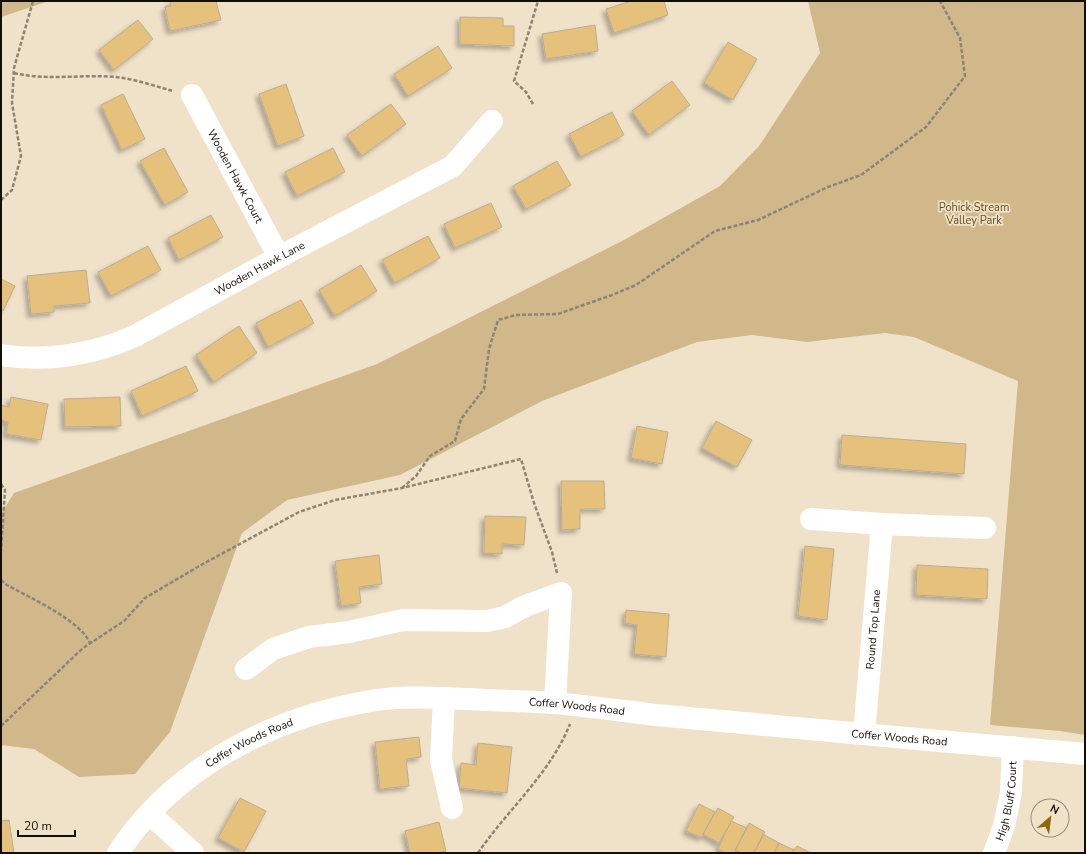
<svg xmlns="http://www.w3.org/2000/svg" width="1086" height="854" font-family="'Nunito Sans',sans-serif">
<style>
.green{fill:#d0b88b}
.building{fill:#e5c17c;stroke:#baad95;filter:url(#shadow)}
.lines{fill:none;stroke-linecap:round;stroke-linejoin:round}
.path{stroke:#8e8472;stroke-width:2.5;stroke-dasharray:4 2;stroke-linecap:butt}
.minor{stroke:#fff;stroke-width:22}
.labels{text-anchor:middle;dominant-baseline:central;stroke-width:3.5;stroke-linejoin:round;paint-order:stroke}
.street-label{font-size:11px;fill:#130f06;stroke:#f0e2c9}
.park-label{font-size:11px;fill:#674e19;stroke:#f0e2c9}
</style>
<defs>
<filter id="shadow"><feDropShadow dx="-3.5" dy="3.5" stdDeviation="2" flood-color="#0004"/></filter>
</defs>
<rect width="100%" height="100%" fill="#f0e2c9"/>
<path class="green" d="M1 1H49L1 17Z
M808 1H1085V735L1060 731 990 725 1018 381 914 337 885 333 807 342 752 335 697 342 542 401 400 475 287 500 242 533 170 732 135 774 79 777 34 749 1 745V514L14 493 377 364 624 240 720 186 759 146 820 53Z"/>
<path class="building" d="M170 1H216L221 20 170 31 165 7 171 6Z
M631 1H664L668 15 614 33 606 9Z
M460 17 503 18V26H514V46L460 44Z
M138 20 153 39 114 70 99 50Z
M595 25 598 51 546 59 542 34Z
M728 42 757 59 733 100 704 83Z
M438 46 452 68 408 96 394 74Z
M672 81 690 105 649 135 632 111Z
M286 84 304 136 278 146 259 94Z
M123 94 145 139 122 150 101 105Z
M391 104 406 124 362 156 347 135Z
M612 112 624 135 581 157 569 134Z
M164 148 188 192 165 205 140 161Z
M333 148 345 172 297 196 285 172Z
M557 161 571 185 526 209 513 186Z
M491 203 502 227 455 248 444 224Z
M211 215 223 237 179 260 168 238Z
M428 236 440 258 395 283 382 260Z
M148 246 161 270 111 296 98 272Z
M361 265 377 291 335 316 319 290Z
M86 270 90 303 54 306V312L31 314 27 276Z
M1 279 15 286 3 311 1 310Z
M301 300 314 323 268 347 256 323Z
M239 326 257 353 214 382 196 355Z
M186 366 198 391 142 416 131 391Z
M11 397 48 404 41 440 6 434 8 422 1 420V405L9 407Z
M120 397 121 426 65 427 64 399Z
M716 421 752 440 737 467 702 448Z
M637 426 668 432 662 464 631 458Z
M842 435 966 444 964 474 840 465Z
M561 481H604L605 509H580V529L562 530Z
M485 516 526 517 524 545 502 544V554L484 553Z
M805 546 834 549 827 620 798 616Z
M379 555 382 584 359 587 361 603 341 606 335 561Z
M917 565 988 569 987 599 916 595Z
M626 610 669 614 666 657 634 654 637 625 625 623Z
M419 737 421 757 406 759 409 786 380 789 375 742Z
M478 743 512 747 507 793 459 788 461 763 476 765Z
M240 798 266 811 244 852 218 838Z
M699 804 715 812 703 834 702 838 686 831Z
M718 808 734 817 719 843 703 834Z
M9 820 14 853H1V821Z
M731 821 747 828 734 853H726L718 849Z
M439 822 446 851 438 853H410L405 831Z
M749 823 765 832 754 853H741L735 850Z
M763 834 779 843 774 853H754Z
M779 843 794 850 792 853H774Z
M797 846 811 853H792Z"/>
<g class="lines">
<path class="path" d="M14 73C47 81 82 74 116 77 134 79 155 86 173 91
M533 104 526 92 514 81 538 1
M1 200 12 190 21 156 12 103 14 68 33 1
M1 484 5 490 1 551
M402 488 416 476 430 456 455 441 461 419 484 389 489 349 498 320 516 315 558 314 612 295 636 285 715 231 758 220 828 187 861 175 926 127 965 76 960 38 940 1
M1 580 7 585C30 598 80 620 90 643
M1 726 83 648 124 621 145 598 201 565 299 512 335 500 402 488 521 459 534 503 552 552 557 573
M478 853C508 809 550 774 570 724"/>
<g class="minor">
<path id="s1" d="M192 95 279 257"/>
<path id="s2" d="M1 355C46 362 93 355 135 336L279 257 453 166 492 121"/>
<path d="M811 519 882 524 985 528"/>
<path d="M246 669 273 649 309 637 349 632 403 620 487 621 505 617 525 606 561 593 555 703"/>
<path d="M444 698 441 760 452 808"/>
<path id="s3" d="M864 734 882 524"/>
<path d="M150 814 193 853"/>
<path id="s4" d="M118 853C173 769 269 719 365 702 400 695 437 698 472 699 500 701 527 701 554 703 588 706 622 711 656 715 799 729 942 741 1085 754"/>
<path id="s5" d="M994 853 1004 826 1011 792 1013 747"/>
</g>
</g>
<g class="labels">
<g class="street-label">
<text stroke="none"><textPath href="#s1" startOffset="92">Wooden Hawk Court</textPath></text>
<text stroke="none"><textPath href="#s2" startOffset="279">Wooden Hawk Lane</textPath></text>
<text stroke="none"><textPath href="#s3" startOffset="105">Round Top Lane</textPath></text>
<text stroke="none"><textPath href="#s4" startOffset="510">Coffer Woods Road</textPath></text>
<text stroke="none"><textPath href="#s4" startOffset="834">Coffer Woods Road</textPath></text>
<text stroke="none"><textPath href="#s4" startOffset="174">Coffer Woods Road</textPath></text>
<text stroke="none"><textPath href="#s5" startOffset="54">High Bluff Court</textPath></text>
</g>
<g class="park-label">
<text x="974" y="207">Pohick Stream<tspan x="974" dy="13">Valley Park</tspan></text>
</g>
</g>
<rect width="1086" height="854" fill="none" stroke="#130f06" stroke-width="4"/>
<g transform="translate(1050 818) rotate(28)"><circle r="19" fill="#f0e2c9" stroke="#988e7b"/>
<path d="M0-3L7 15L0 10L-7 15Z" fill="#8d680a"/>
<text y="-6" font-size="11" font-weight="bold" text-anchor="middle" fill="#130f06">N</text>
</g>
<path d="M18 830v6h57v-6" fill="none" stroke="#130f06" stroke-width="2"/>
<text x="24" y="830" font-size="12" fill="#130f06" stroke="#f0e2c9" stroke-width="3" paint-order="stroke">20 m</text>
</svg>
